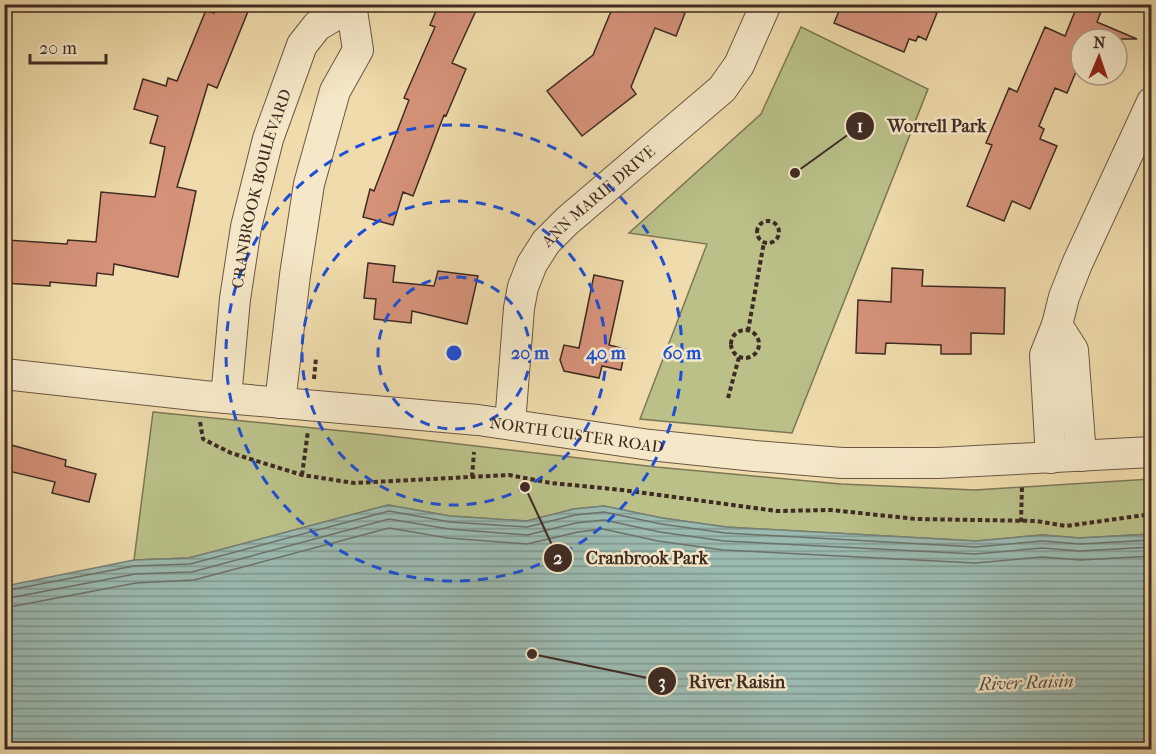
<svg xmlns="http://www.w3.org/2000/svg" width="1156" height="754" font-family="'IM FELL French Canon',serif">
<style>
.green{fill:#bac088;stroke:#7c7656;stroke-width:1.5}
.water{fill:url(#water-rules);stroke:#768178;stroke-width:1.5}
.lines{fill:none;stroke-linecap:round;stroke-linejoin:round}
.shore{stroke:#6d726a;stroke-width:1.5}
.building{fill:#d59279;stroke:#3f2b23;stroke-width:1.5}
.minor-casing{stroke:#6b5745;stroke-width:32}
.path{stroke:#3f2b23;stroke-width:4;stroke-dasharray:4.5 3;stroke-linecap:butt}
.minor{stroke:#f5e8c8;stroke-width:30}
.ring{fill:none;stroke:#1d4ed8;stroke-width:3;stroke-dasharray:10 8}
.labels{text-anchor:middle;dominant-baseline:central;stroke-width:5;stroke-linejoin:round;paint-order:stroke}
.street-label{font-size:16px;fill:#3f2b23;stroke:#f5e8c8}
.water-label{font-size:18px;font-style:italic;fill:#564f46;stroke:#f5e8c8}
.centre{fill:#1d4ed8;stroke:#f5e8c8;stroke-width:3}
.ring-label{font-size:18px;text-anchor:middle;font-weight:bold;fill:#1d4ed8;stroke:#f5e8c8;stroke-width:5;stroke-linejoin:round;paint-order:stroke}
.leader{fill:none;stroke:#3f2b23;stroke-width:2}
.callout-dot{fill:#3f2b23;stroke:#f5e8c8;stroke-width:2}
.mark-label{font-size:18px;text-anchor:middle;font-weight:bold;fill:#fff}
.callout-label{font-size:18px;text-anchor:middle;font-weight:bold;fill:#3f2b23;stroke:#f5e8c8;stroke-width:5;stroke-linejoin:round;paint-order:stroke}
</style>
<defs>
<pattern id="water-rules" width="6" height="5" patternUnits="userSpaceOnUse" patternTransform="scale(1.5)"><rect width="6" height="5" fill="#9bbab0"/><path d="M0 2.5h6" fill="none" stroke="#80978f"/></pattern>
</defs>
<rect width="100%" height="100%" fill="#efdbab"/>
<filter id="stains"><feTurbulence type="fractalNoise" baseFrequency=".00333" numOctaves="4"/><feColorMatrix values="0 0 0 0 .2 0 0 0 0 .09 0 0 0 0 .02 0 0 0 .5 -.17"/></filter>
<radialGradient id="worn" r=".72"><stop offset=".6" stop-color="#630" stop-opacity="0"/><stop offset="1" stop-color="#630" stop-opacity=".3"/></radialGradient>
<path class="green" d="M801 27 928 89 792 433 640 419 707 244 629 233 761 114Z
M153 412 373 434 656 467 841 484 975 490 1151 479V534L1080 538 1042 535 976 541 726 527 662 518 604 506 574 509 527 521 450 516 388 505 189 558 134 560Z"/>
<path class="water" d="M388 505 450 516 527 521 574 509 604 506 662 518 726 527 976 541 1042 535 1080 538 1151 534V749H5V586L134 560 189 558Z"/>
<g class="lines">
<path class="shore" d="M4 591 134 566 190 564 389 511 450 522 527 527 575 515 604 512 661 524 725 533 976 547 1042 541 1080 544 1152 540
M4 599 135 574 192 572 389 519 449 529 527 535 576 523 604 520 660 532 724 541 975 554 1042 548 1080 551 1152 547
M4 608 136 583 194 580 389 528 448 538 527 544 578 532 603 529 658 541 723 550 975 563 1042 557 1081 560 1152 556"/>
</g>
<path class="building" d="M218 4H251L217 88 208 84 177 187 196 191 178 277 114 264 113 275 97 273 96 286 50 282V286L4 283 7 240 67 244 68 240 96 242 101 192 155 197 165 147 150 143 158 116 134 109 143 79 166 86 168 78 177 81 206 10 214 13Z
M439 4H479L452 63 466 69 446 116 444 115 413 196 403 192 393 225 363 217 370 189 374 191 409 100 404 98 435 27 430 25Z
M614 4H663L685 13 676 36 655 28 631 87 636 94 582 136 547 91 593 55Z
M842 4H930L928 9 937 13 926 40 918 36 916 41 909 39 904 52 834 23Z
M1078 4H1104L1097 22 1137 39H1081V60L1067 93 1055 88 1039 126 1044 129 1040 139 1057 146 1030 209 1012 201 1004 221 967 206 992 145 986 143 1009 88 1017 92 1045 27 1065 36Z
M368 263 395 266 393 282 434 286 438 271 478 276 467 324 412 311 411 323 374 319 376 299 364 298Z
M892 268 923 270 922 286 1005 288 1004 334 971 333V354H941V345L886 343 885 354 856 353 858 300 891 302Z
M594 275 623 281 609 345 625 349 621 370 602 366 599 378 564 371 560 360 564 345 579 348Z
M4 443 66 460 65 466 96 474 89 502 52 493 55 482 4 470Z"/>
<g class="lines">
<g class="minor-casing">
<g id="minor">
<path d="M1057 325 1073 350 1081 456"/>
<path id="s1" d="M4 374 203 396 478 420 650 445 755 456 842 463H938L1152 452"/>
<path id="s2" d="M226 398 235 299 246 227 268 139 302 45 317 26 351 6"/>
<path d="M280 403 295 275 309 184 335 91 358 50 351 4"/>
<path id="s3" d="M510 424 519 308 523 287 532 264 546 242 567 221 722 89 739 65 766 4"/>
<path d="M1051 458 1045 355 1057 325 1064 297 1077 264 1152 102"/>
</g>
</g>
<path class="path" d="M757 232a11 11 0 1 1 22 0a11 11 0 1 1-22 0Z
M731 344a14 14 0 1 1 28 0a14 14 0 1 1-28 0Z
M748 331 764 242
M314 379 316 358
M728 398 739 357
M200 422 203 439 231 453 302 475 354 483 509 475 551 483 622 490 777 511 831 510 916 519 1036 521 1066 526 1152 514
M302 475 308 431
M472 477 474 452
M1021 522 1022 486"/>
<use href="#minor" class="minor"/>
</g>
<g class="ring">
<circle cx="454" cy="353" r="76"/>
<circle cx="454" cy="353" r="152"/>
<circle cx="454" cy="353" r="228"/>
</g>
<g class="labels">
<g class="street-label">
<text stroke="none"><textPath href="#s2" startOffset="213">CRANBROOK BOULEVARD</textPath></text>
<text stroke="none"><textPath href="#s3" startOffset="258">ANN MARIE DRIVE</textPath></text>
<text stroke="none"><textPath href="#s1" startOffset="576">NORTH CUSTER ROAD</textPath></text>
</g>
<g class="water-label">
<text transform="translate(1026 683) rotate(-2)">River Raisin</text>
</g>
</g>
<circle cx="454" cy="353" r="9" class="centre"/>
<g class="ring-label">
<text x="530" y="359">20 m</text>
<text x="606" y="359">40 m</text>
<text x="682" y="359">60 m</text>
</g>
<path class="leader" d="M795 173L860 126M525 487L558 558M532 654L662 681"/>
<g class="callout-dot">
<circle cx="795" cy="173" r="6"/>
<circle cx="525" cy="487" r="6"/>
<circle cx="532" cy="654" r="6"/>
<circle cx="860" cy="126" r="15"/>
<circle cx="558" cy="558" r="15"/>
<circle cx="662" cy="681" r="15"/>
</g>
<g class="mark-label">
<text x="860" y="132">1</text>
<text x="558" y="564">2</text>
<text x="662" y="688">3</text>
</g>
<g class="callout-label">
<text x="937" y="132">Worrell Park</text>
<text x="647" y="564">Cranbrook Park</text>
<text x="737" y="688">River Raisin</text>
</g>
<rect width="1156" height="754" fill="none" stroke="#efdbab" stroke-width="24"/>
<rect x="6" y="6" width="1144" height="742" fill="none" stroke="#3f2b23" stroke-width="3"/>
<rect x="12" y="12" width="1132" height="730" fill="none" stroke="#3f2b23" stroke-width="1.5"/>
<g transform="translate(1099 57) rotate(2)"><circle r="28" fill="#f5e8c8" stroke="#ac9c86" stroke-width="1.5"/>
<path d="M0-4.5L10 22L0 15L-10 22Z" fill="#8f2418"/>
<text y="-9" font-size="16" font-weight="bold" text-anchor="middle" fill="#3f2b23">N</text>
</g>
<path d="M30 54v9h76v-9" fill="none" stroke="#3f2b23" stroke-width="3"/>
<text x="39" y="54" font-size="18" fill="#3f2b23" stroke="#f5e8c8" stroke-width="4.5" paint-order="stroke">20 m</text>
<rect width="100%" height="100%" filter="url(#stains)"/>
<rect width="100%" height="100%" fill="url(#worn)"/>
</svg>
